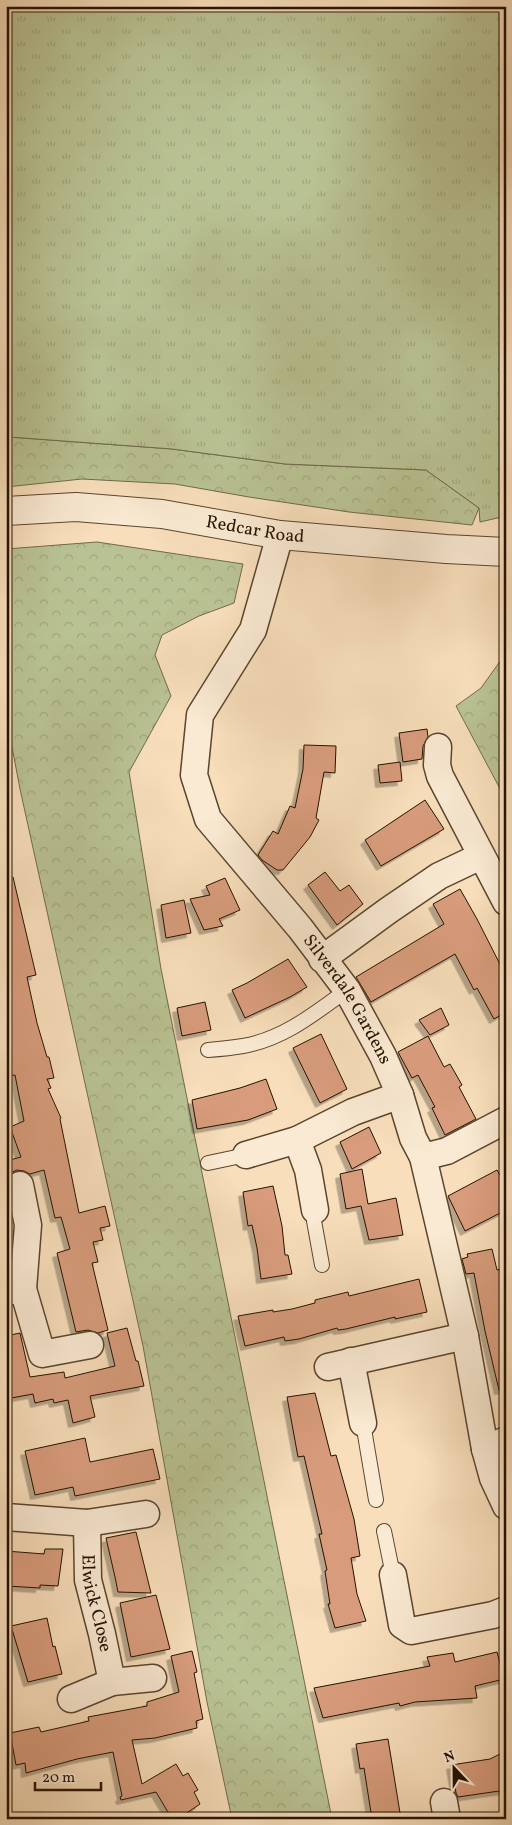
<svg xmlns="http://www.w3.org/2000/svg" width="512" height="1825" font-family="Vollkorn,serif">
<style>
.forest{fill:url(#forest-crowns);stroke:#6f6a4a}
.park{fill:url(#park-tufts);stroke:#6f6a4a}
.building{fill:#d89c7b;stroke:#251200;filter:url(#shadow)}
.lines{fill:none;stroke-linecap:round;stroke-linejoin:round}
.service-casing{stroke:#5a452f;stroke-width:16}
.minor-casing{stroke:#5a452f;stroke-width:29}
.tertiary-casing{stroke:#5a452f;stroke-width:30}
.service{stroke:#faead3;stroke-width:14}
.minor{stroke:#faead3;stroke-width:26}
.tertiary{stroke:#faead3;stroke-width:28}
.labels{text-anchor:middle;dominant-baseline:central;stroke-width:4.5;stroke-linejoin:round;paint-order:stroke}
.street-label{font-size:18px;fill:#251200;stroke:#faead3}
</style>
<defs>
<pattern id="forest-crowns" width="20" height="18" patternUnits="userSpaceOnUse" patternTransform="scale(1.25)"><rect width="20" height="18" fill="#b9c293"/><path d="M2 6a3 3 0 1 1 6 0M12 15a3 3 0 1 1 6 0" fill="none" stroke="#9fa67d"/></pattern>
<pattern id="park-tufts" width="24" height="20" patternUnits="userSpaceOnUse" patternTransform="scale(1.25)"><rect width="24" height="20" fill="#b9c293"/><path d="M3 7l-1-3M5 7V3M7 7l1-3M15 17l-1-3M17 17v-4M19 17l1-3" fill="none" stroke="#9fa67d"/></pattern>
<filter id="shadow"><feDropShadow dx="-4.5" dy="4.5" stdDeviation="0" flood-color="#0004"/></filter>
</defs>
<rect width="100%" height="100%" fill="#f8debb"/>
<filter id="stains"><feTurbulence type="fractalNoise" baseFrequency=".004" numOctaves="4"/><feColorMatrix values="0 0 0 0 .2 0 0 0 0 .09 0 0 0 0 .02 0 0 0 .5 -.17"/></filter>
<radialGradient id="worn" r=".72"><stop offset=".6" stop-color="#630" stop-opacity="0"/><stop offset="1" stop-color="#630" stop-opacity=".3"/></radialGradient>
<path class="forest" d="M9 437 172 449 285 464 426 470 479 508 472 525 349 512 249 497 175 484 82 479 6 487V438Z
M97 542 243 564 234 603 199 616 162 635 155 655 171 696 129 772 161 969 332 1819H232L207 1702 143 1346 20 789 6 715V549Z
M506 653V800L456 706 481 688Z"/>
<path class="park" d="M6 6 506 7V516L480 522 479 508 426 470 285 464 172 449 9 437 6 438Z"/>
<path class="building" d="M427 729 428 737 423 746 422 759 403 762 399 733Z
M304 745 336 746 335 773 324 772 316 818 319 820 310 837 283 870H277L262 860 258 855 273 831 278 834 290 806 295 808 303 769Z
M400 762 402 781 380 783 378 765Z
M425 800 444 829 381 866 365 840Z
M325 872 340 891 349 885 363 904 337 925 308 885Z
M6 877H13L36 975 27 977 37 1023 47 1057H49L54 1078 47 1079 51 1088 48 1089 61 1118 60 1119 79 1213 105 1206 110 1226 100 1228 103 1240 93 1242 98 1262 92 1263 108 1330 98 1333 88 1330 76 1332 57 1253 70 1249 61 1217 55 1218 44 1170 30 1174 24 1171 17 1170 10 1173 6 1179V1161L21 1157 10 1127 24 1121 15 1075 6 1077Z
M225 878 240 910 219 919 223 926 204 930 190 899 210 895 206 886Z
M460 889 477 919 506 976V1012L494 1019 477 988 474 990 455 954 371 1002 356 977 444 924 433 904Z
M184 900 191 933 166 938 161 905Z
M288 959 307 987 290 997 245 1018 232 990 247 983Z
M205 1002 211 1030 182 1036 177 1008Z
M441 1008 449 1025 430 1035 419 1020Z
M321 1034 347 1089 320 1103 293 1048Z
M428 1036 444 1067 450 1064 462 1085 459 1087 476 1119 445 1135 432 1108 435 1107 418 1075 412 1078 398 1052Z
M266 1079 277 1109 248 1120 197 1129 192 1100 240 1088Z
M369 1127 381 1153 352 1169 340 1142Z
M362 1169 368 1204 396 1198 403 1235 369 1240 361 1206 346 1209 340 1174Z
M497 1170 506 1185V1210L465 1231 448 1196Z
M273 1186 282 1226 285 1255H288L292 1274 261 1279 257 1248 252 1225 248 1226 243 1192Z
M492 1249 497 1270 506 1268V1389L499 1390 485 1331 474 1273 466 1274 462 1259 468 1257 467 1254Z
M419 1279 427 1312 395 1319V1317L346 1329 338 1330 337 1328 299 1339 285 1341 284 1337 245 1346 238 1316 273 1310V1312L292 1309 315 1303V1300L348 1292 349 1296Z
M127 1328 136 1361H138L144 1386 90 1396 95 1417 73 1423 68 1400 54 1403 53 1399 35 1403 33 1394 6 1399V1336L20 1333 30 1377 64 1372 65 1378 115 1366 107 1333Z
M315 1393 331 1456 336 1455 354 1519 360 1556 351 1558 357 1594 366 1621 335 1628 328 1604H330L325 1571 327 1570 319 1534H322L304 1456 298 1457 287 1397Z
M85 1438 90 1462 153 1449 160 1479 75 1496 73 1487 35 1495 25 1451Z
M136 1532 151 1593 118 1592 115 1577 106 1538Z
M45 1549H63L58 1586 40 1585V1588L6 1586V1551L44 1554Z
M156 1595 170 1649 131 1657 120 1603Z
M47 1618 53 1647 55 1646 62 1674 28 1682 11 1626Z
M192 1651 197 1672 194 1673 203 1719 196 1721 197 1728 155 1738 132 1740 142 1784 176 1764 183 1776 188 1773 198 1790 194 1792 200 1804 178 1819H172L156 1792 121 1800 120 1797 122 1796 113 1752 77 1759 26 1773 25 1763 16 1765 10 1733 39 1727 41 1732 89 1721 88 1717 147 1706V1702L179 1692 171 1656Z
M497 1652 504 1679 475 1686 477 1698 415 1702 400 1706 399 1703 323 1718 314 1688 430 1666 427 1657 453 1653 455 1662Z
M388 1739 401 1819H372L364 1768 360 1769 356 1744Z
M506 1751V1790L458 1797 456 1793 451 1765 490 1759Z"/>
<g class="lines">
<g class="service-casing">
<path id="service" d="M208 1050C220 1049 231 1048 243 1046 283 1039 314 1014 347 990
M208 1163 246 1155
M315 1210 314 1221 322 1265
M363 1423 376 1500
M384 1531 393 1575"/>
</g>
<g class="minor-casing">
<g id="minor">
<path id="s1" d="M280 535 253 630 200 715 194 775 208 819 300 928 347 990 383 1056 400 1095 413 1138 423 1157 465 1336 485 1449 493 1478 506 1506"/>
<path d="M438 747 437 765 440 776 506 902"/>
<path d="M322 959 389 910 439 876 481 856"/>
<path d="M297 1140 308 1170 315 1210"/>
<path d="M246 1155 297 1140 353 1112 400 1095"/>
<path d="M423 1157 447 1151 506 1120"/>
<path d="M23 1289 42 1354 90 1345"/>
<path d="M6 1292 23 1289 28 1225 20 1185"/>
<path d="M351 1361 363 1423"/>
<path d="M328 1367 465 1336"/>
<path d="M485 1449 506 1440"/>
<path d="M6 1517 87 1523 146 1514"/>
<path id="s2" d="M87 1523 88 1580 102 1634 112 1682 153 1678"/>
<path d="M393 1575 402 1625 411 1631 493 1615 506 1610"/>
<path d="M71 1699 112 1682"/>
<path d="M444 1802 447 1819"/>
</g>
</g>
<g class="tertiary-casing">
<g id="tertiary">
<path id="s3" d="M6 511 76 507 162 514 280 535 446 549 506 552"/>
</g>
</g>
<use href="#service" class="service"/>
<use href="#minor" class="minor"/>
<use href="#tertiary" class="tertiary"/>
</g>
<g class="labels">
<g class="street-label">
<text stroke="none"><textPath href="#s3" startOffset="251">Redcar Road</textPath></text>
<text stroke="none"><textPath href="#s1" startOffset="534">Silverdale Gardens</textPath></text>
<text stroke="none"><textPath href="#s2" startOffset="81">Elwick Close</textPath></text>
</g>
</g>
<rect width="512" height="1825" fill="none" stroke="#f8debb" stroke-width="25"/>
<rect x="8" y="8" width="497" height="1810" fill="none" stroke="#251200" stroke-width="2.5"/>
<rect x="12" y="12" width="487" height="1800" fill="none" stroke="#251200"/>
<g transform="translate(454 1768) rotate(338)" stroke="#faead3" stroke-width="4" paint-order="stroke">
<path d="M0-4L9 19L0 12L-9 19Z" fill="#251200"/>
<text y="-8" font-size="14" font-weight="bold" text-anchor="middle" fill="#251200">N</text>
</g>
<path d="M35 1782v8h66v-8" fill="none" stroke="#251200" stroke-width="2.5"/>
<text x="42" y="1782" font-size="15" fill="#251200" stroke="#faead3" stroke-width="4" paint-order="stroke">20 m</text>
<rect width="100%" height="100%" filter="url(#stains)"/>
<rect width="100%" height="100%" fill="url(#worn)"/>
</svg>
